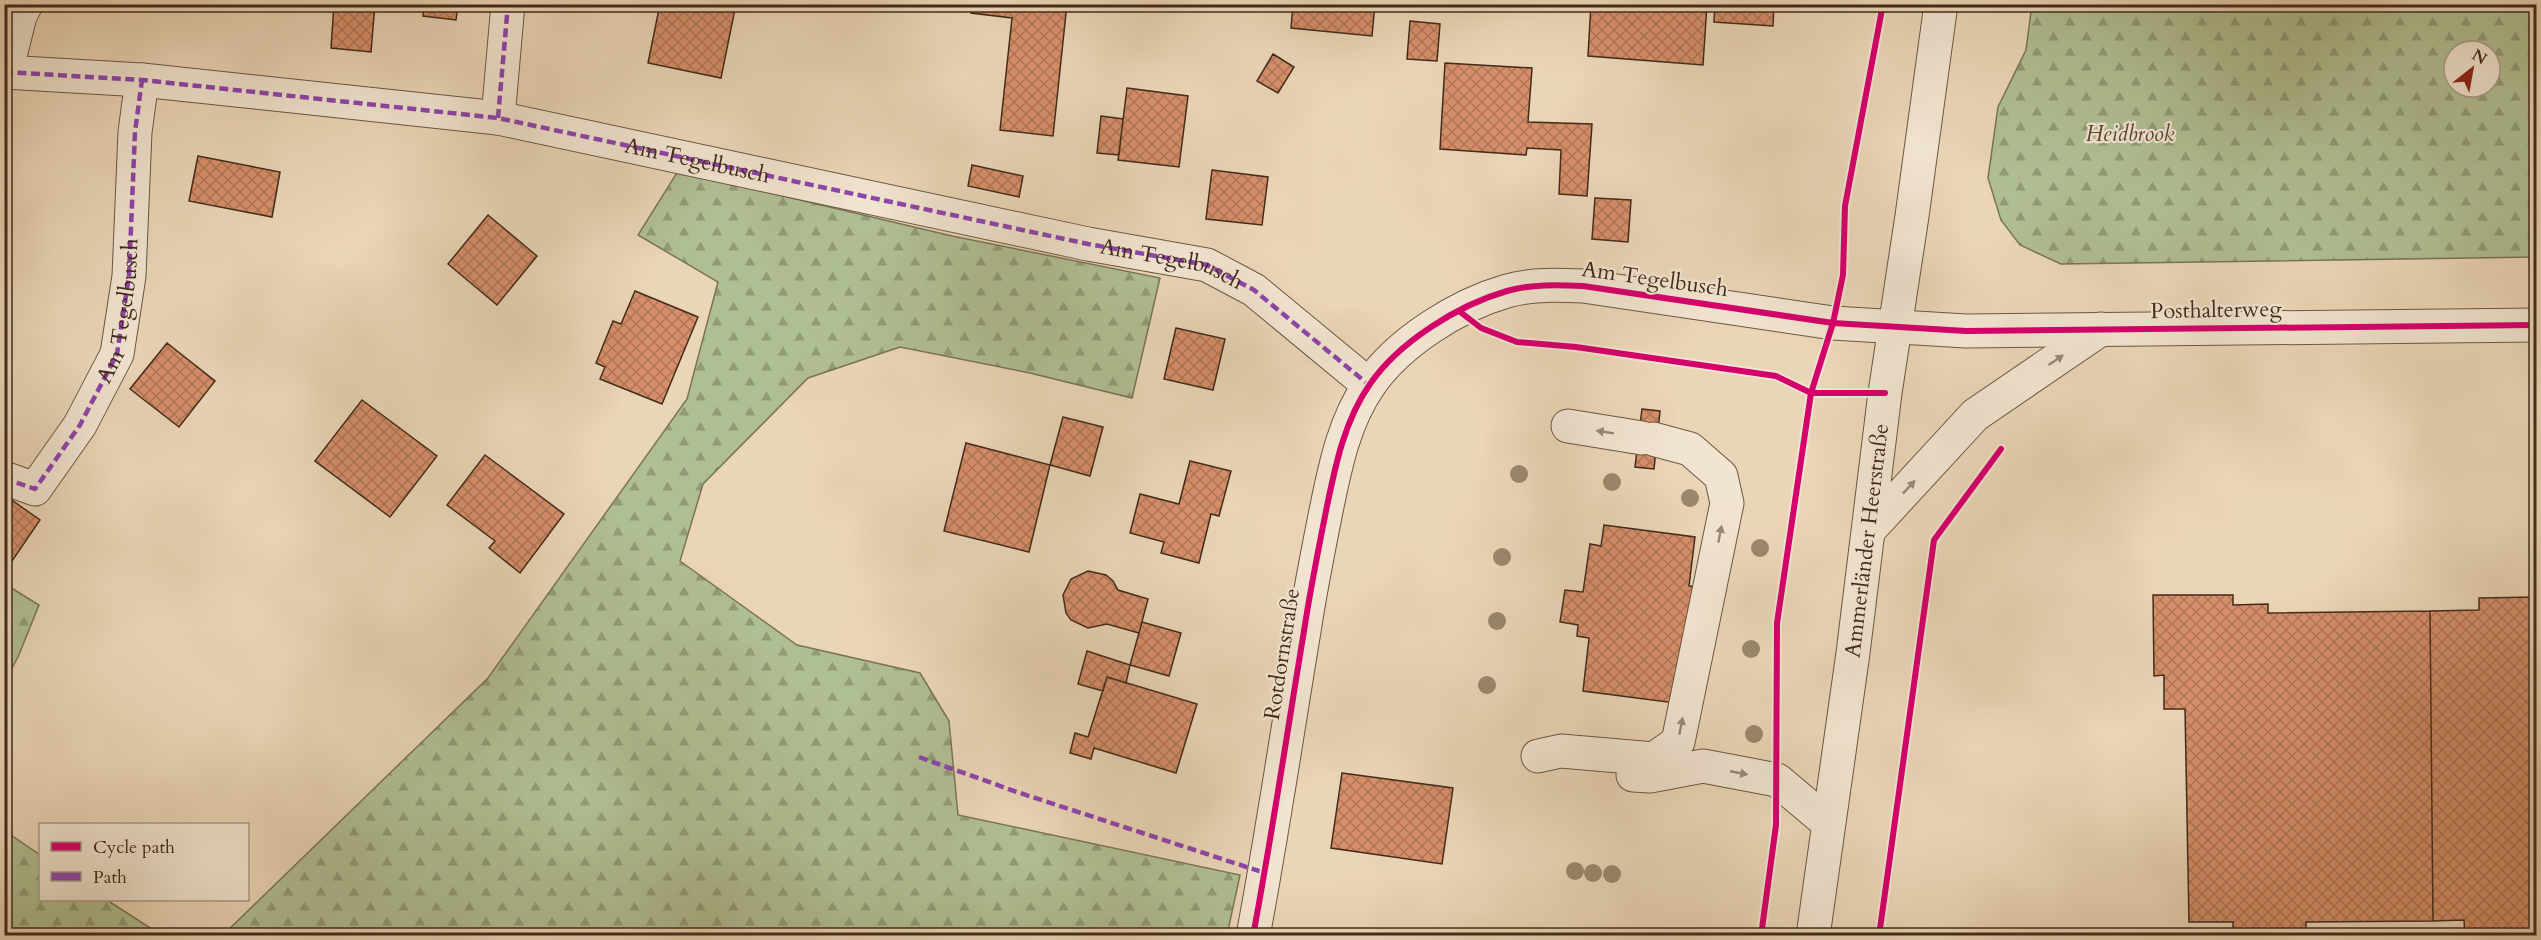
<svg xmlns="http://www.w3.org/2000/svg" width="2541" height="940" font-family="Cardo,serif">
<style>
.forest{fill:url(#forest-firs);stroke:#797457;stroke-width:1.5;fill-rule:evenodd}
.building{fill:url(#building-cross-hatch);stroke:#422b1b;stroke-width:1.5}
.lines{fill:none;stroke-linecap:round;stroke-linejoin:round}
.minor-casing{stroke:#6c5642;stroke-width:35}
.minor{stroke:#f1e4d0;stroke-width:33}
.quiet{stroke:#8e44ad;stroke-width:4.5;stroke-dasharray:9 4.5;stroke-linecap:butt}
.cycleway-casing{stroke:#f1e4d0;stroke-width:10}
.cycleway{stroke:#d6006c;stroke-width:6}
.tree{fill:#9a876e}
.oneway{fill:#9a8876}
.labels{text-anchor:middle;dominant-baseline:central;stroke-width:4.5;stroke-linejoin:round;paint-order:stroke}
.park-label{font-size:22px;font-style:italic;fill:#584833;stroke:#f1e4d0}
.street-label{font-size:22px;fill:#422b1b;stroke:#f1e4d0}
</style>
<defs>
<pattern id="forest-firs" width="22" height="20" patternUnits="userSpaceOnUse" patternTransform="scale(1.5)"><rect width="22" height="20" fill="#b0be93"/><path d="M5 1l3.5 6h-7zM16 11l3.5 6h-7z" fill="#919b77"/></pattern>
<pattern id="building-cross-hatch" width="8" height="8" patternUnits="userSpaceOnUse" patternTransform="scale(1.5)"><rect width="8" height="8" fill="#d68f6a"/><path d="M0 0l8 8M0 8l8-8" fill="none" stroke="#af7556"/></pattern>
</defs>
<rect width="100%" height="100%" fill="#ead5b6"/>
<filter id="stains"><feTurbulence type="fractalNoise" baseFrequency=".00333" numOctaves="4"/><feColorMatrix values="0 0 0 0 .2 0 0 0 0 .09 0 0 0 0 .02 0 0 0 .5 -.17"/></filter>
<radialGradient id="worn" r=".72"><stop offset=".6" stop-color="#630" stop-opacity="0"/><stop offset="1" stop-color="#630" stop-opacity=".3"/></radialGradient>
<path class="forest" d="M2032 4 2536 5V257L2061 264 2020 245 2001 220 1988 178 1998 107 2026 50ZM2454 51H2490V87H2454Z
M678 171 952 236 1160 278 1132 398 1030 373 900 347 808 378 703 484 680 561 797 645 920 673 949 721 958 815 1240 875 1227 935 222 936 488 678 687 399 718 282 638 235Z
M5 584 39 605 18 657 5 681Z
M5 831 40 855V900H107L161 935H5Z"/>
<path class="building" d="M334 4H375L371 52 331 48Z
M424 4H458L456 20 423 16Z
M660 4H736L721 78 648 63Z
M972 4H1067L1053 136 1000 130 1012 18 971 13Z
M1293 4H1375L1372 36 1291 28Z
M1591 4H1707L1703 65 1588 56Z
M1715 4H1774L1773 26 1714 22Z
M1410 21 1440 24 1437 61 1407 59Z
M1273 54 1294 67 1278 93 1257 81Z
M1445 63 1532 68 1528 122 1592 124 1587 196 1559 194 1561 150 1527 148 1526 155 1440 149Z
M1127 88 1188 96 1179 167 1118 160Z
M1101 116 1123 119 1119 155 1097 153Z
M198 156 280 172 272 217 189 201Z
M972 165 1023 176 1019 197 968 186Z
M1212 170 1268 177 1262 225 1206 219Z
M1595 198 1631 200 1628 242 1592 239Z
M488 215 537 256 497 305 448 264Z
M635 291 698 317 662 404 600 379 605 367 596 363 613 321 621 324Z
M1176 328 1225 339 1213 390 1164 379Z
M167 343 215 381 179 427 130 389Z
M362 400 437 456 390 517 315 461Z
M1642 409 1660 411 1654 469 1635 467Z
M1063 417 1103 427 1090 476 1050 465Z
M966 443 1050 465 1029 552 944 531Z
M485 455 564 514 520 573 489 548 495 541 447 505Z
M1190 461 1231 471 1219 516 1211 514 1199 563 1161 553 1164 542 1130 533 1140 494 1179 504Z
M6 496 40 520 10 564 4 560Z
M1604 525 1695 537 1689 586 1698 587 1683 704 1583 691 1589 638 1577 636 1578 625 1560 622 1565 590 1583 592 1590 544 1601 546Z
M1088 571 1106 575 1113 581 1118 590 1148 599 1139 633 1107 624 1088 628 1071 620 1066 613 1063 595 1071 579Z
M2153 595H2233V605L2268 604V613L2430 611 2433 921 2306 922V936H2233V922H2189L2185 709H2164V675L2154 676Z
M2536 597V919H2533L2534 936H2465L2464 920 2433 921 2430 611 2479 610V598Z
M1142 622 1181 633 1169 676 1130 665Z
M1087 651 1130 665 1126 683 1107 677 1103 691 1078 684Z
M1107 677 1197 704 1176 773 1094 748 1091 759 1070 753 1075 733 1088 737Z
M1342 773 1453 788 1442 864 1331 848Z"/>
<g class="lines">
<g class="minor-casing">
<g id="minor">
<path id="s1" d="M4 72 142 80 498 118 1088 244 1207 265 1254 290 1369 385"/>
<path d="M6 72 20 16 26 4"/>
<path d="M498 118 508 4"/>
<path d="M1568 426 1642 438"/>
<path id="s2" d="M4 478 35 489 80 425 117 354 129 276 135 132 142 80"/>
<path d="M1869 530 1975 415 2101 329"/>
<path d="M1538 756 1561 751 1654 759 1678 742 1727 503 1721 476 1690 449 1653 439"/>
<path d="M1633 775 1650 776 1703 766 1777 780 1827 822"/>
<path d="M1253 936C1272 835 1287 733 1304 631 1310 591 1318 551 1326 511 1335 467 1344 421 1370 384 1399 342 1458 305 1507 291 1531 284 1558 285 1583 286L1833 323 1966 331 2536 325"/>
<path id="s3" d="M1813 936 1853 653 1885 393 1912 216 1941 4"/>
</g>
</g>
<use href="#minor" class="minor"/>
<path class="quiet" d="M4 72 142 80 498 118 1088 244 1207 265 1254 290 1369 385
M498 118 508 4
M4 478 35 489 80 425 117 354 129 276 135 132 142 80
M919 757 1017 792 1265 873"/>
<g class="cycleway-casing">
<path id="cycleway" d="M1459 311 1481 328 1517 342 1576 347 1776 376 1811 393H1885
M1253 936C1272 835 1287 733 1304 631 1310 591 1318 551 1326 511 1335 467 1344 421 1370 384 1399 342 1458 305 1507 291 1531 284 1558 285 1583 286L1833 323 1966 331 2536 325
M1761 936 1776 825 1777 623 1811 393 1833 323 1843 275 1845 206 1883 4
M1879 936 1934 540 2001 449"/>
</g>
<use href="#cycleway" class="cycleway"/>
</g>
<g class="tree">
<circle cx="1519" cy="474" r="9"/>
<circle cx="1612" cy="482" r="9"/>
<circle cx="1690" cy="498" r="9"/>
<circle cx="1760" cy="548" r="9"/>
<circle cx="1502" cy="557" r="9"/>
<circle cx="1497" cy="621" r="9"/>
<circle cx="1751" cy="649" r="9"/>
<circle cx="1487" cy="685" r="9"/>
<circle cx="1754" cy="734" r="9"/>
<circle cx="1575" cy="871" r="9"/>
<circle cx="1593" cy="873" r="9"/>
<circle cx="1612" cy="874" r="9"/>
</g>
<defs><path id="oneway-solid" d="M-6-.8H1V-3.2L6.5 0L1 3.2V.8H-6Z" transform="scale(1.5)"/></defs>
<g class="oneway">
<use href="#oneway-solid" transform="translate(2056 360) rotate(-34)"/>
<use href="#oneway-solid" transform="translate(1605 432) rotate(-171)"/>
<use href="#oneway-solid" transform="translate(1909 487) rotate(-47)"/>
<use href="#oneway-solid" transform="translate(1720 534) rotate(-79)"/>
<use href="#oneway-solid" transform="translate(1681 726) rotate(-79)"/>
<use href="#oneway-solid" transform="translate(1739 773) rotate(11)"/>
</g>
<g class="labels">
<g class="park-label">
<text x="2130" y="134">Heidbrook</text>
</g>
<g class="street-label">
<text stroke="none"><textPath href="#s1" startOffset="700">Am Tegelbusch</textPath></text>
<text stroke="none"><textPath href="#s1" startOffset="1186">Am Tegelbusch</textPath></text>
<text transform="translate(1655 279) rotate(8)">Am Tegelbusch</text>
<text stroke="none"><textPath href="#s2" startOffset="234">Am Tegelbusch</textPath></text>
<text transform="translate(2216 310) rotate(-1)">Posthalterweg</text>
<text stroke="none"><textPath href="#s3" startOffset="399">Ammerländer Heerstraße</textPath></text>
<text transform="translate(1282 654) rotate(-81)">Rotdornstraße</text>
</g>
</g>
<rect width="2541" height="940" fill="none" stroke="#ead5b6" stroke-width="24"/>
<rect x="6" y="6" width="2529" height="928" fill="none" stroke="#422b1b" stroke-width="3"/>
<rect x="12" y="12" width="2517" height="916" fill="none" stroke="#422b1b" stroke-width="1.5"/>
<rect x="39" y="823" width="210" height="78" fill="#f1e4d0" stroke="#ab9a88" stroke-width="1.5"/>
<rect x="51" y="842" width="30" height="9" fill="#d6006c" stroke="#ab9a88" stroke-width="1.5"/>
<text x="93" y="853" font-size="18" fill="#422b1b">Cycle path</text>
<rect x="51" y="872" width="30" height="9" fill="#8e44ad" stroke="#ab9a88" stroke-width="1.5"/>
<text x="93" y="883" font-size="18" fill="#422b1b">Path</text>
<g transform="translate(2472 69) rotate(31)"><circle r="28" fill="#f1e4d0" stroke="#ab9a88" stroke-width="1.5"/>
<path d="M0-4.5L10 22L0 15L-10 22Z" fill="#8f2418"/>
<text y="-9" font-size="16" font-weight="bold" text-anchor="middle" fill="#422b1b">N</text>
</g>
<rect width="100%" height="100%" filter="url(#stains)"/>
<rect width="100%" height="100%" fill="url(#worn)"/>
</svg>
